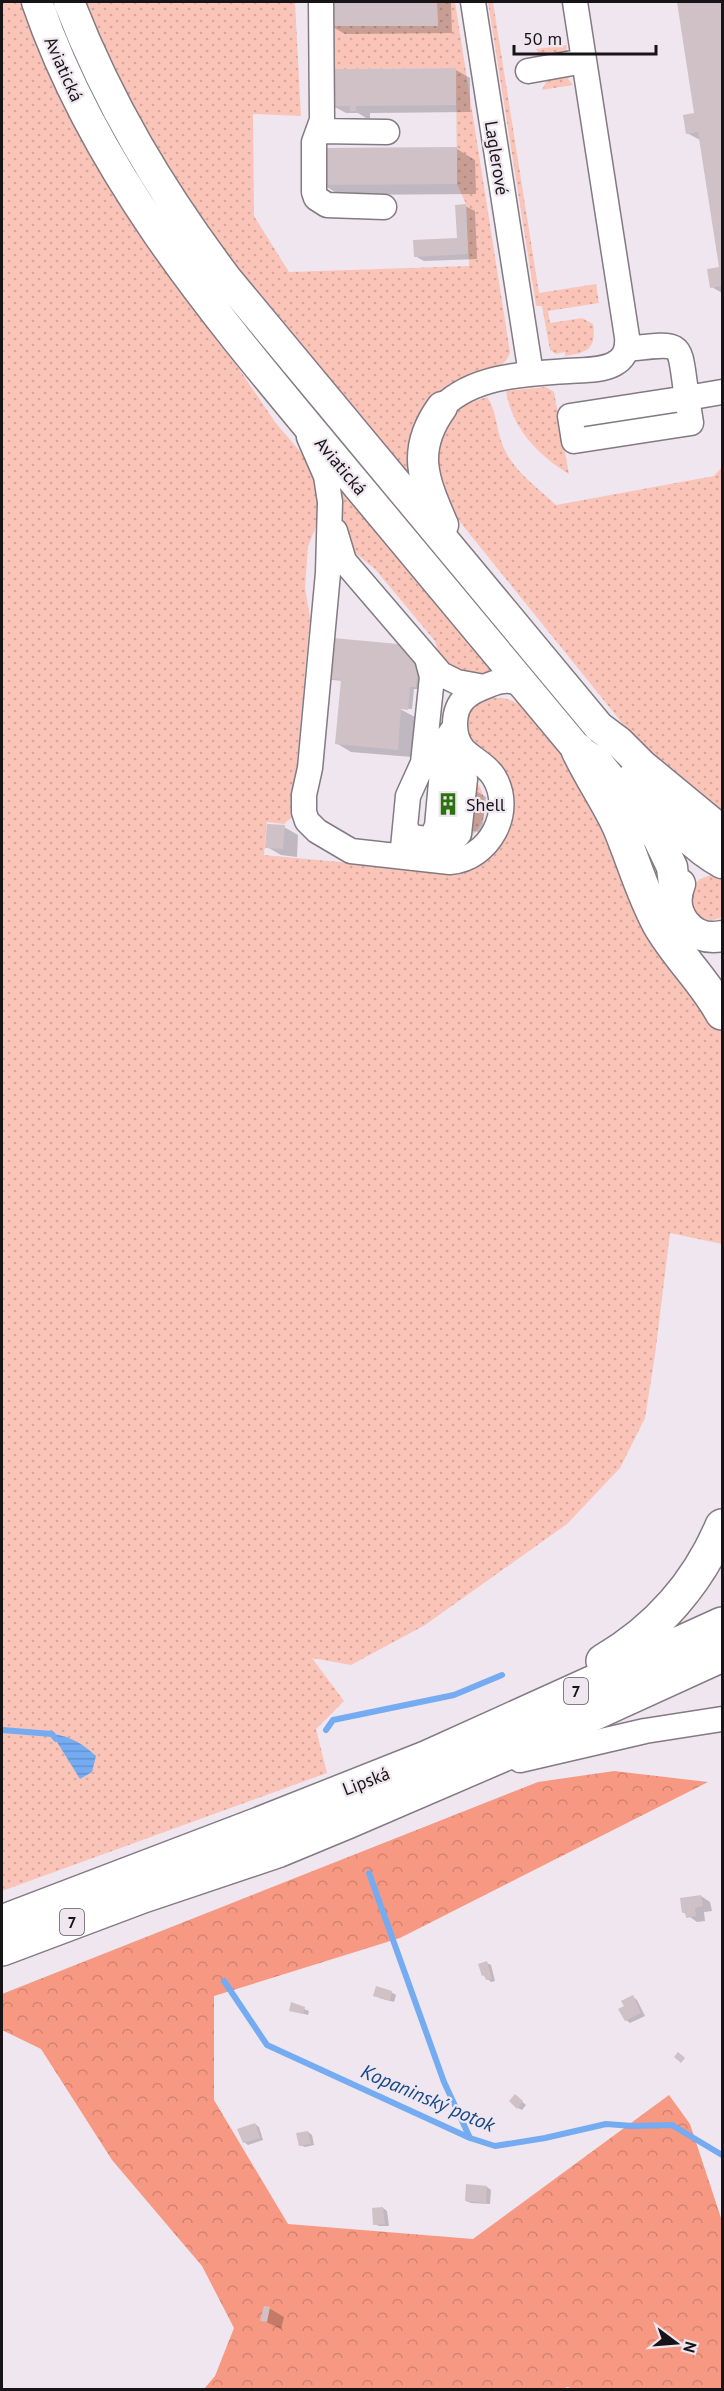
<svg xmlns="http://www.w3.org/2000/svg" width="724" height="2391" font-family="'PT Sans',sans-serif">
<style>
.grass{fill:url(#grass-dots)}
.forest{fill:url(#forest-crowns)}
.water{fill:url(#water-rules)}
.shadow{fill:#0003}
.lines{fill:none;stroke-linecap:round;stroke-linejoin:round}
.stream{stroke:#75abf1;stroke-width:6}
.building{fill:#cfc1c5}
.minor-casing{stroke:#837a83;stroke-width:27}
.major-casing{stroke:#837a83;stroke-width:33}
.highway-casing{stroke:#837a83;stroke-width:36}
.minor{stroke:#fff;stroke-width:24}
.major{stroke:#fff;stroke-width:30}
.highway{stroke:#fff;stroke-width:33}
.labels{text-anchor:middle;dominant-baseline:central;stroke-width:4.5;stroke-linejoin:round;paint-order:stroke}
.shield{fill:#efe6f0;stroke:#585358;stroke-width:1.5}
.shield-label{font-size:16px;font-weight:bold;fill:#171417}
.street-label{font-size:18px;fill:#171417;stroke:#efe6f0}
.poi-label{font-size:18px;fill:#171417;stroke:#efe6f0;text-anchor:start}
.water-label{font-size:20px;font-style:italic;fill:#124887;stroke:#efe6f0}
</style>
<defs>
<pattern id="grass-dots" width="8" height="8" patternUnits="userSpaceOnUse" patternTransform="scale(1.5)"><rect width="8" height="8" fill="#fac5b8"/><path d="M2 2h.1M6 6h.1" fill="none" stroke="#d6a89d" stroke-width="1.8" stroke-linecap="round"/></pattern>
<pattern id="forest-crowns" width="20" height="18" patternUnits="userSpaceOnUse" patternTransform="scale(1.5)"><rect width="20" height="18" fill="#f79982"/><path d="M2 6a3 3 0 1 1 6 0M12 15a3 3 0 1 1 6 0" fill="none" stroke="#d38370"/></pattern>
<pattern id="water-rules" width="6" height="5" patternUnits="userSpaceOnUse" patternTransform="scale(1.5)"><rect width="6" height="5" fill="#75abf1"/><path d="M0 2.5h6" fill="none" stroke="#6492ce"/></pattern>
</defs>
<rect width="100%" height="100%" fill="#efe6f0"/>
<path class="grass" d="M2 2H22L216 335 275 422 309 462 319 481 320 516 308 547 305 588 310 618 292 817 284 824 267 822 264 855 448 872 506 830 464 726C469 712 471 703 487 699 521 691 542 725 561 748L722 1033V1244L670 1233 655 1355 645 1418 620 1468 567 1524 425 1625 351 1665 312 1658 344 1701 316 1729 327 1773 2 1891Z
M83 2H295L301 116 253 114 254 216 289 272 469 266 466 204 457 184 456 68 330 69 329 26H438L437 2H455L510 352C506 370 480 374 465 379L417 488 241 276 189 206 121 90Z
M488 2H493L539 293 596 284 599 303 548 311 550 323 582 318 593 324C597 349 587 353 565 356V352L556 354 550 350 542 306H536Z
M567 45 566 51 562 56 541 57 536 49Z
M567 77 573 85 542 90 547 80Z
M546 387 554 392 569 474C538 455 512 428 506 391Z
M487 397C497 410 496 430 503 446 513 471 537 487 556 505L714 476 722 467V819L694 798 631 734 439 496 434 445 456 411 466 404Z
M344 491 495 670 486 677 455 672 440 657 435 641 375 569 354 552 341 529 340 494Z
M470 773C492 799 490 823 463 844Z
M712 875 722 878V917C706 925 698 916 689 902 692 887 695 878 712 875Z"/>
<path class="forest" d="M614 1771 708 1782 400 1938 214 1996V2100L288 2224 473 2239 669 2095 690 2124 722 2221V2389L578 2390 567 2387 561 2390 204 2389 215 2376 234 2328 202 2266 112 2160 41 2049 2 2030V1994L538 1782Z"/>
<path class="water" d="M52 1734C70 1736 83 1744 96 1756L92 1772 80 1779Z"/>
<path class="shadow" d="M331 2H451L452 33 345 34 331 26Z
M678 2H722V293L712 287 720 268 700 140 687 133 696 114Z
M456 70 470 78V112L370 113V118H366L358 113H346L331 105Z
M457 149 475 160 476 194 340 195 322 184Z
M465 206 475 211 477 259 424 261 415 256 459 240Z
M424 650 420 689H414L412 709 398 708 415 717 412 757 351 752 336 743 343 681 312 678Z
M471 788 486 797 482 832 440 829Z
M284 827 298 835 297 857 281 855 267 847Z
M701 1896 710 1902 712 1911 704 1912 705 1921 697 1922 683 1912Z
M487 1963 491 1965 495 1981 491 1982 483 1975Z
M391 1992 396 1995 394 2002 379 1998Z
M633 1997 637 2000 645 2016 630 2023 626 2020Z
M292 2004 309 2011 308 2015 291 2010Z
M519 2099 526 2105 522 2110 518 2108Z
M255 2124 259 2127 263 2140 248 2145 244 2142Z
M308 2132 312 2135 314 2145 305 2147 300 2145Z
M487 2187 491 2190 490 2204 471 2203 466 2201Z
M383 2208 387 2211 389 2226H379L375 2224Z
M269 2308 284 2317 281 2329 262 2320Z"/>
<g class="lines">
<path class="stream" d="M2 1730 52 1734 56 1739
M326 1730 333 1720 454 1695 502 1675
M369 1873 444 2082 470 2138
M224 1981 267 2045 470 2138 495 2146 545 2138 606 2124 633 2126 672 2125 722 2155"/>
</g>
<path class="building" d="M329 2H437L438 26H329Z
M677 2H722V286L710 288 707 269 719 267 698 132 686 134 683 115 694 113Z
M456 68V105L356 106V111H350V106H330V69Z
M457 147V184L320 185V148Z
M466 204 468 254 414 257 413 240 457 238 455 205Z
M311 636 420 646 416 687H410L408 710 401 709 398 750 335 744 341 680 307 677Z
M267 824 285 825 283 849 265 848Z
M701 1895 703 1906 695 1908 696 1916 686 1918 685 1912 682 1913 680 1898Z
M487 1961 492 1979 486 1980 484 1975 482 1976 478 1964Z
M376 1986 392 1991 390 2001 373 1996Z
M633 1995 641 2013 625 2021 618 2009 624 2006 621 2001Z
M291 2002 305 2007 303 2014 289 2011Z
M678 2052 685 2058 681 2063 674 2057Z
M515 2094 523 2101 517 2109 509 2101Z
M255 2123 260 2138 243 2143 237 2129Z
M308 2131 311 2144 299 2146 296 2133Z
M466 2184 487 2186 486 2203 465 2201Z
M383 2207 385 2224 373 2225 372 2208Z
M264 2306 270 2307 267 2322 260 2321Z"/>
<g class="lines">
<g class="minor-casing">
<path id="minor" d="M321 2 322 120 314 142V192L316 198 327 205 384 207
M473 2 531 374
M528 71 584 61
M318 131 387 132
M627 349C687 342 678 341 687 398L722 392
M687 398 691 423 574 441 570 416Z
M442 407C475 375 525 374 568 371 583 370 601 371 614 364 625 358 628 349 627 337L575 2
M309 437 326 476 330 502 328 573 310 768 304 795V812L307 821 317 831 351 851 450 862C489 859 515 812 494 777 487 765 472 759 463 749 452 736 452 710 465 698 471 692 481 688 489 685 504 679 514 679 527 688
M335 531 344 561 441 674 457 682 484 687
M405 827 411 837 450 842 459 834 465 779C459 766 440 761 445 743 447 736 452 732 455 726
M425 840 432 837 437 826 444 750
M412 858 406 855 403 848 408 796 423 763 432 677 427 658
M520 1760 645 1731 722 1719"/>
</g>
<g class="major-casing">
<path id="major" d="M37 2C96 174 212 311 327 449 411 549 495 649 578 750L598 763 658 838 672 867 676 903
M69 2C108 103 160 190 226 278L599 727 619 742 642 765 722 831
M442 407C410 451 424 481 443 525
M634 776C661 808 685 843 722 863
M680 884C668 913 691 943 722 936"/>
</g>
<g class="highway-casing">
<path id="highway" d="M578 750C590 776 607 800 619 826 633 859 642 893 659 924 677 956 705 981 722 1013
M603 1661C657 1630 698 1583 722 1526
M2 1922 259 1824 428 1757 722 1624
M2 1949 143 1896 277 1851 347 1822 512 1751 722 1655"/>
</g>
<use href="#minor" class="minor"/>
<use href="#major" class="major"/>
<use href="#highway" class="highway"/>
</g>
<defs>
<g id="building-bare" transform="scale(1.8)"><path d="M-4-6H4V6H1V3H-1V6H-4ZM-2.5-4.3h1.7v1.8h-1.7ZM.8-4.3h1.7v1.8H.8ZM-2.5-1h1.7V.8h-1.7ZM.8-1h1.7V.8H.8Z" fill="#2d7210" stroke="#efe6f0" stroke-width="2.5" paint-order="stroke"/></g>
</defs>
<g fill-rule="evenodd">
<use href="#building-bare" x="448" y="804"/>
</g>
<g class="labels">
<g class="shield">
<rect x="564" y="1678" width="24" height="26" rx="4.5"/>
<rect x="60" y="1909" width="24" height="26" rx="4.5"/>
</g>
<g class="shield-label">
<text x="576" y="1691">7</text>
<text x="72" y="1922">7</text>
</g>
<g class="street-label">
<text transform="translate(64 69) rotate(66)">Aviatická</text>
<text transform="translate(497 158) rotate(81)">Laglerové</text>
<text transform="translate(341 466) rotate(50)">Aviatická</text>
<text transform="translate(366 1781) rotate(-21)">Lipská</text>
</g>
<g class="poi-label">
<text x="466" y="804">Shell</text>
</g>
<g class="water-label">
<text transform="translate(428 2098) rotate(23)">Kopaninský potok</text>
</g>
</g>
<rect width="724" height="2391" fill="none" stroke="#171417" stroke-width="6"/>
<g transform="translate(676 2343) rotate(106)" stroke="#efe6f0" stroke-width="4.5" paint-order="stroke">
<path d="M0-4.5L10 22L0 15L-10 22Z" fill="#171417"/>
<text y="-9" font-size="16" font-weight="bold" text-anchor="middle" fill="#171417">N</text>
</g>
<path d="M514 45v9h142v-9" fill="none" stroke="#171417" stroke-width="3"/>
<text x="523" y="45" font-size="18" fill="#171417" stroke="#efe6f0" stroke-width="4.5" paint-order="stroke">50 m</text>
</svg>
